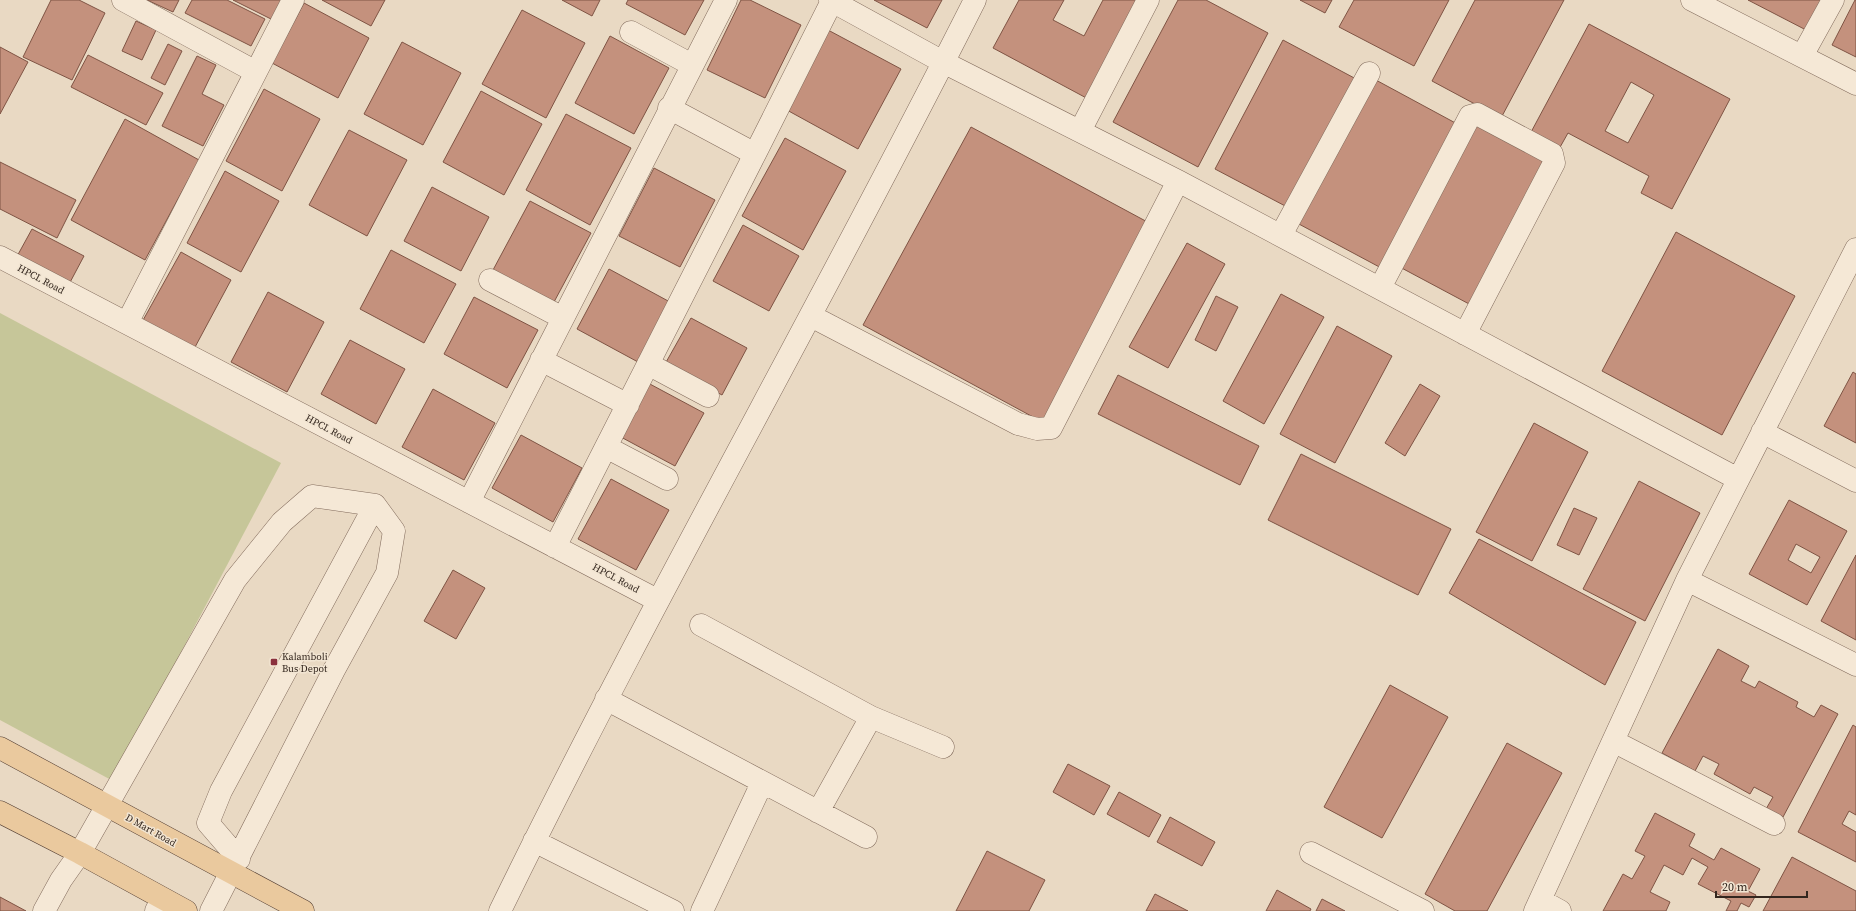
<svg xmlns="http://www.w3.org/2000/svg" width="1856" height="911" font-family="'Source Serif 4',serif">
<style>
.green{fill:#c6c699}
.building{fill:#c4917d;stroke:#7f5444;fill-rule:evenodd}
.lines{fill:none;stroke-linecap:round;stroke-linejoin:round}
.minor-casing{stroke:#826b5c;stroke-width:23}
.major-casing{stroke:#503b30;stroke-width:23}
.minor{stroke:#f5e8d6;stroke-width:22}
.major{stroke:#eac99e;stroke-width:22}
.poi-dot{fill:#8b313d;stroke:#f2e5d2;stroke-width:1.5}
.labels{text-anchor:middle;dominant-baseline:central;stroke-width:3;stroke-linejoin:round;paint-order:stroke}
.street-label{font-size:10px;fill:#33261e;stroke:#f2e5d2}
.poi-label{font-size:10px;fill:#33261e;stroke:#f2e5d2;text-anchor:start}
</style>
<rect width="100%" height="100%" fill="#e9d9c3"/>
<path class="green" d="M0 313 281 463 113 781 0 720Z"/>
<path class="building" d="M51 0H79L105 13 72 80 23 57Z
M147 0H179L173 12Z
M192 0H227L265 19 251 46 185 13Z
M233 0H280L285 2 275 21Z
M322 0H385L371 26Z
M562 0H600L592 16Z
M628 0H704L685 35 626 4Z
M741 0H750L801 25 765 98 707 70Z
M874 0H942L927 28Z
M1019 0H1064L1053 20 1084 36 1103 0H1144L1092 101 993 48Z
M1178 0H1206L1268 33 1198 167 1113 122Z
M1300 0H1332L1325 13Z
M1354 0H1449L1414 66 1339 27Z
M1475 0H1564L1501 118 1432 81Z
M1748 0H1824L1808 31Z
M1855 0H1856V57L1832 45Z
M304 3 369 38 338 98 272 63Z
M522 10 585 43 546 118 482 84Z
M136 21 156 30 142 60 122 51Z
M1589 24 1730 99 1672 209 1641 193 1649 176 1568 133 1559 149 1530 134ZM1631 82 1654 95 1628 143 1605 131Z
M828 30 901 69 858 149 785 109Z
M610 36 669 68 634 134 575 103Z
M1283 40 1358 80 1289 208 1215 169Z
M402 42 461 73 423 145 364 114Z
M168 44 182 51 165 85 151 78Z
M0 47 28 62 0 114Z
M88 55 163 93 146 125 71 87Z
M197 56 216 65 202 94 224 105 203 146 162 126Z
M1374 79 1461 126 1385 270 1297 223Z
M264 89 320 119 282 191 226 161Z
M481 91 542 124 504 195 443 162Z
M566 114 631 148 590 225 526 190Z
M1473 116 1550 156 1471 305 1396 265Z
M125 119 199 160 145 260 71 220Z
M971 127 1153 225 1046 424 863 325Z
M349 130 407 160 367 236 309 205Z
M785 138 846 171 803 250 742 216Z
M0 162 76 200 57 238 0 209Z
M654 168 715 200 680 267 619 236Z
M225 171 279 201 241 272 187 243Z
M432 187 489 217 461 271 404 241Z
M530 201 591 233 554 302 493 270Z
M743 225 799 256 769 311 713 281Z
M32 229 84 256 67 288 15 260Z
M1676 232 1795 296 1722 435 1602 371Z
M1187 243 1225 264 1168 368 1129 347Z
M391 250 456 284 424 343 360 309Z
M181 252 231 280 194 349 142 322Z
M609 269 670 302 638 362 577 329Z
M268 292 324 322 287 392 231 362Z
M1281 294 1324 317 1264 424 1223 401Z
M1216 296 1238 307 1216 351 1195 340Z
M474 297 538 330 507 388 444 354Z
M691 318 747 348 722 395 665 364Z
M1337 326 1392 356 1335 463 1280 434Z
M350 340 405 369 376 424 321 394Z
M1853 372 1856 374V443L1824 426Z
M1118 375 1259 446 1240 485 1098 414Z
M648 383 704 413 675 466 619 436Z
M1420 384 1440 396 1405 456 1385 443Z
M433 389 495 423 464 480 402 447Z
M1534 423 1588 452 1532 561 1476 532Z
M521 435 582 468 553 522 492 488Z
M1301 454 1451 529 1418 595 1268 520Z
M611 479 669 510 636 570 578 539Z
M1639 481 1700 513 1645 621 1583 589Z
M1789 500 1847 531 1807 605 1749 574ZM1796 544 1820 557 1811 573 1788 560Z
M1574 508 1597 518 1579 555 1557 545Z
M1479 539 1636 622 1605 685 1449 593Z
M1856 555V640L1821 621Z
M453 570 485 588 456 639 424 621Z
M1718 649 1749 666 1741 681 1755 688 1759 681 1798 702 1796 707 1814 717 1821 705 1838 714 1783 817 1766 809 1773 797 1754 787 1750 794 1714 774 1719 764 1703 756 1695 771 1662 753Z
M1390 685 1448 717 1382 838 1324 807Z
M1853 725 1856 727V815L1849 811 1842 824 1856 832V862L1798 832Z
M1507 743 1562 773 1487 911H1455L1425 894Z
M1068 764 1110 786 1094 815 1053 792Z
M1119 792 1161 815 1149 837 1107 814Z
M1655 813 1695 834 1689 846 1714 860 1721 848 1760 869 1748 891 1756 895 1749 907 1741 903 1737 911H1726L1731 901 1698 884 1708 867 1692 858 1683 875 1664 865 1650 892 1670 902 1666 911H1603L1623 874 1632 879 1645 856 1635 851Z
M1170 817 1215 842 1202 866 1157 842Z
M987 851 1045 880 1029 911H956Z
M1792 857 1856 891V911H1763Z
M1277 890 1311 909 1310 911H1266Z
M1155 894 1188 911H1146Z
M0 897 26 911H0Z
M1322 899 1345 911H1316Z"/>
<g class="lines">
<g class="minor-casing">
<path id="minor" d="M123 0 256 72
M830 0 943 62 1178 181 1738 479
M1692 0 1856 84
M631 32 692 65
M1802 56 1833 0
M1080 131 1148 0
M755 154 832 1
M1281 235 1369 73
M0 257 657 600
M490 280 563 318
M1380 288 1470 116 1477 114 1552 154 1554 163 1465 334
M811 316 1018 424 1037 429 1051 428 1178 181
M127 323 293 0
M541 360 628 405
M648 364 708 396
M1762 432 1856 481
M606 447 667 479
M469 502 726 0
M555 547 755 154 669 108
M1687 580 1856 665
M701 625 871 717
M606 699 866 837
M1613 741 1774 824
M818 812 871 717 943 747
M534 841 673 911
M1311 853 1423 911
M1540 900 1560 911
M44 911 61 880 80 853 235 580 282 522 312 496 375 505 221 791 208 823 239 859
M156 911 162 899
M211 911 334 670 387 573 394 531 375 505
M500 911C650 603 821 306 975 0
M702 911 762 783
M1535 911 1687 580 1856 249"/>
</g>
<g class="major-casing">
<path id="major" d="M0 748 303 911
M0 812 80 853 186 911"/>
</g>
<use href="#minor" class="minor"/>
<use href="#major" class="major"/>
</g>
<rect class="poi-dot" x="270" y="658" width="8" height="8" rx="2"/>
<g class="labels">
<g class="street-label">
<text transform="translate(41 279) rotate(28)">HPCL Road</text>
<text transform="translate(329 429) rotate(28)">HPCL Road</text>
<text transform="translate(616 578) rotate(28)">HPCL Road</text>
<text transform="translate(151 830) rotate(29)">D Mart Road</text>
</g>
<g class="poi-label">
<text x="282" y="656">Kalamboli<tspan x="282" dy="12">Bus Depot</tspan></text>
</g>
</g>
<path d="M1716 891v6h91v-6" fill="none" stroke="#33261e" stroke-width="2"/>
<text x="1722" y="891" font-size="12" fill="#33261e" stroke="#f2e5d2" stroke-width="3" paint-order="stroke">20 m</text>
</svg>
